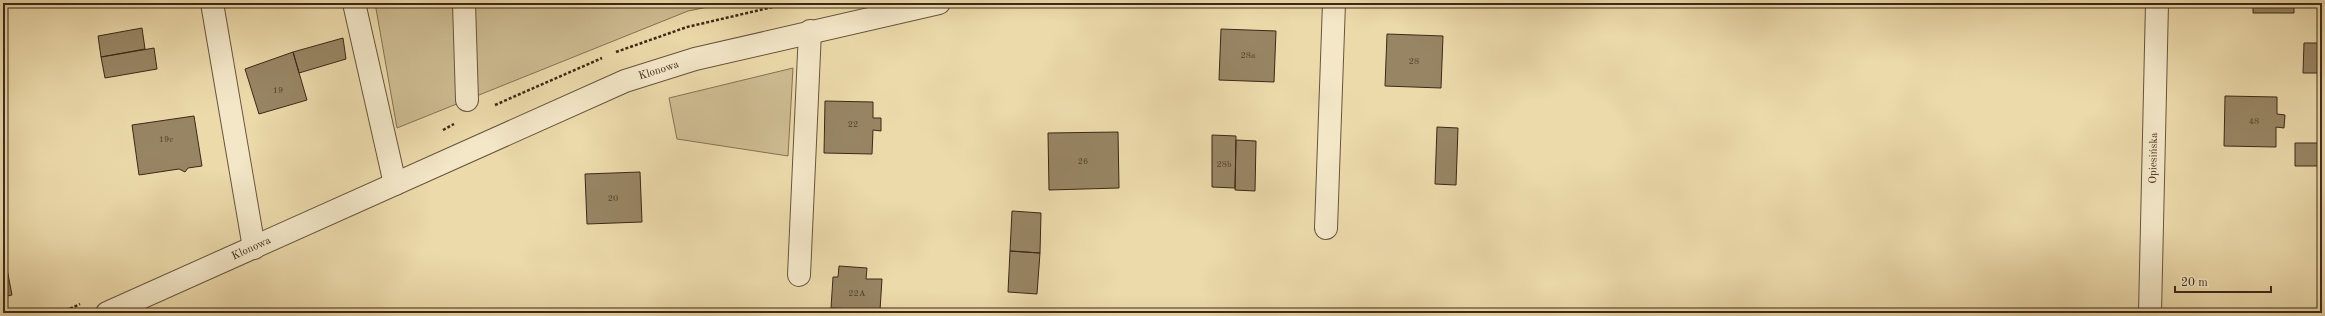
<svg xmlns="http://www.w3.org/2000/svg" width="2325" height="316" font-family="'Old Standard TT',serif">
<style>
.green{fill:#cebc92;stroke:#857254}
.building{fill:#988564;stroke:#3c2817}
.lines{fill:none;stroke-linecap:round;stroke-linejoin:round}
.minor-casing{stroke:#68543c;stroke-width:24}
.path{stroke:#3c2817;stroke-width:2.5;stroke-dasharray:3 2;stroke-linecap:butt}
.minor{stroke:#f3e7c8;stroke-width:22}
.labels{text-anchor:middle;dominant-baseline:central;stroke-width:3;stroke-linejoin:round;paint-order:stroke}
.number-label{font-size:9px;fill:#533f2a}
.street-label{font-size:11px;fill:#3c2817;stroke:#f3e7c8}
</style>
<rect width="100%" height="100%" fill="#ecdaab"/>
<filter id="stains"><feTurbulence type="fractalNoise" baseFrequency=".005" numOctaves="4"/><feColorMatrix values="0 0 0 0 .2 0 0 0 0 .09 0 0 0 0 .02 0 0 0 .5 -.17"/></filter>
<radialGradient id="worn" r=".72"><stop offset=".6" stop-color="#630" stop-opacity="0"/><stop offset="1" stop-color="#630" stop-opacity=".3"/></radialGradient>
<path class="green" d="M375 3H728L688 11 397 128Z
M793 68 788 156 677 139 669 98Z"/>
<path class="building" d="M2253 3H2294V13H2253Z
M142 28 145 49 101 57 98 36Z
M1221 29 1276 31 1274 82 1219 80Z
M1387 34 1443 36 1441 88 1385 86Z
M343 38 346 59 299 73 293 52Z
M2304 43H2322V73H2303Z
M154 48 157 69 105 78 101 57Z
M293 52 307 100 259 114 245 69Z
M2225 96 2277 97V114L2285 115 2284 128 2276 127V147L2224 146Z
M825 101 873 102V118H881V131L873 130 872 154 824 153Z
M194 116 202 166 188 168 185 172 179 169 139 175 132 125Z
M1437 127 1458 128 1456 185 1435 184Z
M1118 132 1119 188 1049 190 1048 133Z
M1212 135 1236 136 1235 188 1212 187Z
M1236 140 1256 141 1255 191 1235 190Z
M2295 143H2322V166H2295Z
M640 172 642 222 587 224 585 174Z
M1012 211 1041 213 1040 253 1010 251Z
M3 248 12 295 3 297Z
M1010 251 1040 253 1037 294 1008 292Z
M839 266 867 268 866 279H882L880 310 831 308 833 277H838Z"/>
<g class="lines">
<g class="minor-casing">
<g id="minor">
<path d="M212 3 254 248"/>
<path d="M354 3 395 184"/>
<path d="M464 3 467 100"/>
<path d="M1326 228 1334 3"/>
<path d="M799 275 810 31"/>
<path id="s1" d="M107 313 625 81 695 59 939 3"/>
<path id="s2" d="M2150 313 2157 3"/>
</g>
</g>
<path class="path" d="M616 52 687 27 790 3
M495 105 602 58
M443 130 454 124
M61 313 80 304"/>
<use href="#minor" class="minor"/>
</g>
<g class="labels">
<g class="number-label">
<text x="1248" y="55">28a</text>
<text x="1414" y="61">28</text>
<text x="278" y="90">19</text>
<text x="2254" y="121">48</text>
<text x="853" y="124">22</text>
<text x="166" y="139">19e</text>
<text x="1083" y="161">26</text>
<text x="1224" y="164">28b</text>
<text x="613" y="198">20</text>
<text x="857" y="293">22A</text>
</g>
<g class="street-label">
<text stroke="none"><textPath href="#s1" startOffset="603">Klonowa</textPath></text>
<text stroke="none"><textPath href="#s2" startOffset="155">Opiesińska</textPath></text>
<text stroke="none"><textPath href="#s1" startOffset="158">Klonowa</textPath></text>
</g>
</g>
<rect width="2325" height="316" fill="none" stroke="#ecdaab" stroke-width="16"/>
<rect x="4" y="4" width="2317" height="308" fill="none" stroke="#3c2817" stroke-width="2"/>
<rect x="8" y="8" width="2309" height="300" fill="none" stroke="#3c2817"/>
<path d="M2175 286v6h96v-6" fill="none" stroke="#3c2817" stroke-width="2"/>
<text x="2181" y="286" font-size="12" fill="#3c2817" stroke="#f3e7c8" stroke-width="3" paint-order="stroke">20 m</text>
<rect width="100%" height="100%" filter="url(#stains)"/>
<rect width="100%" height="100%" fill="url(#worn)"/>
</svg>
